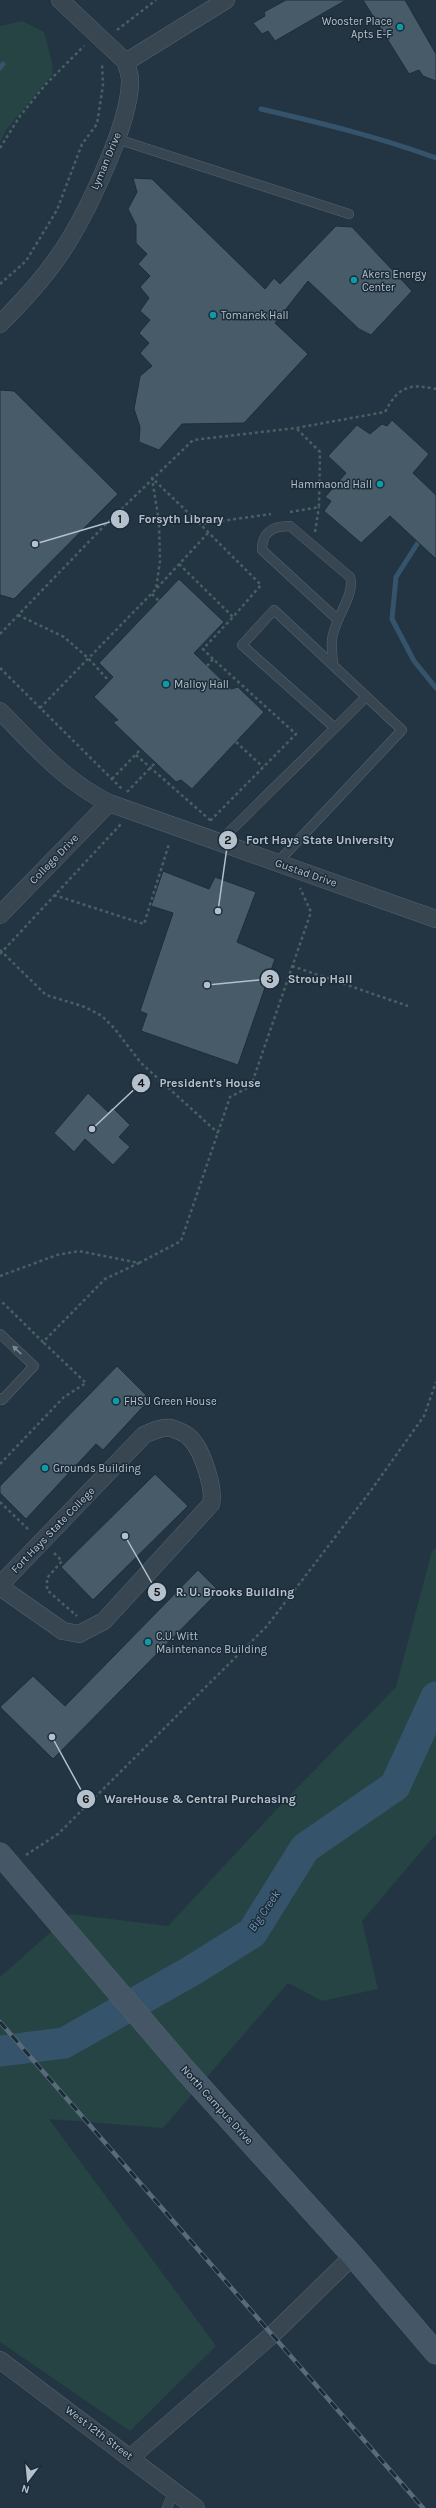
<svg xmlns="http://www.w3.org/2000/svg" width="436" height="2508" font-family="Karla,sans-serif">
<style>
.green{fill:#254443}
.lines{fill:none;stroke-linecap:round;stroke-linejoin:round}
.stream{stroke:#35546b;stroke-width:5}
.river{stroke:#35546b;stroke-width:31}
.building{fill:#475b69;stroke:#1e2d3a}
.service-casing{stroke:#556470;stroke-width:10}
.minor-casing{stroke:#556470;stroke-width:18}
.secondary-casing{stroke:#556470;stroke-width:23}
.path{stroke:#456161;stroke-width:2.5;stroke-dasharray:3 3;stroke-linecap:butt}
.service{stroke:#384652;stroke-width:9}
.minor{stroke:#384652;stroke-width:17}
.secondary{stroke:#455666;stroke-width:22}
.rail-casing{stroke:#596b7a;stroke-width:4.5}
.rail{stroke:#1c2b38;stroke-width:3;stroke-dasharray:9;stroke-linecap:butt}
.oneway{fill:#7c8a95}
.culture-dot{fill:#0f9aa8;stroke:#1c2b38;stroke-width:1.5}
.labels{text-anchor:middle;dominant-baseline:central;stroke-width:3;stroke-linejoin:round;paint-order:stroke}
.poi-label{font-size:11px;fill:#b4c1cc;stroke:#1c2b38;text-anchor:start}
.street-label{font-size:11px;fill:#b4c1cc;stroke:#1c2b38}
.water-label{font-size:12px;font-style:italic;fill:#7196b3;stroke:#1c2b38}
.leader{fill:none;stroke:#b4c1cc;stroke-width:1.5}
.callout-dot{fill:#b4c1cc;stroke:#1c2b38;stroke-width:1.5}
.mark-label{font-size:12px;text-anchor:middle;font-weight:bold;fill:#111}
.callout-label{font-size:12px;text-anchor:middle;font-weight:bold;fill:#b4c1cc;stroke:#1c2b38;stroke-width:3;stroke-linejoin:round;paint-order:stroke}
</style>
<rect width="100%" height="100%" fill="#233543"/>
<path class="green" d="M22 21 44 32 52 62 53 74 6 130 0 142V26Z
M436 1548V1834L362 1921 378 1989 322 2001 288 1983 163 2128 49 2119 216 2346 130 2431 0 2342V1977L71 1914 168 1926 292 1793 396 1687 432 1551Z"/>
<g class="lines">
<path class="stream" d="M0 68 3 64
M261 109C321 123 379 137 436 158
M421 538 396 577 392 619 414 661 436 688"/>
<path class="river" d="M0 2051 64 2043 193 1970 252 1933 305 1848 395 1786 436 1697"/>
</g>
<path class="building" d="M286 0H346L275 41 268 31 262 34 253 23 265 16 264 12Z
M363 0H405L436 54V81L423 76 419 70 409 74Z
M133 178 152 179 265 289 274 278 280 284 336 226 352 227 412 291 371 335 359 329 308 281 275 323 308 354 244 423 182 424 159 450 139 442 140 427 134 409 140 376 152 366 140 353 149 343 139 333 150 320 140 311 149 298 140 287 150 276 138 264 147 254 136 243V225L128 209 137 192Z
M0 390 14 391 118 494 14 599 0 595Z
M392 420 429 454 413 473 436 495V559L390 516 361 543 324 511 331 501 325 497 346 473 328 456 357 425 370 434 382 424 387 426Z
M179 579 224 622 194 653 231 689 238 687 264 712 192 789 181 780 176 782 141 749 113 722 118 720 94 697 113 677 99 663Z
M163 871 209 889 215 877 256 892 237 942 275 959 238 1065 141 1031 147 1014 140 1011 173 913 151 906Z
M88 1093 108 1112 112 1107 130 1125 119 1137 130 1147 113 1165 85 1139 74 1152 54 1133Z
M117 1366 150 1399 103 1450 96 1444 26 1519 0 1493V1486Z
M155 1474 188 1506 93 1600 61 1567Z
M198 1570 219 1591 53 1759 0 1707 33 1676 65 1706Z"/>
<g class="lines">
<g class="service-casing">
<path id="service" d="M117 139 349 214
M333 665C333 657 331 648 332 640 333 620 356 595 350 577L290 526C273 526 262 531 262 550L337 619
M335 728 366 697
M219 842 335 728 242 645 274 610 402 730 277 863
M0 1334 34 1366 2 1400 0 1398
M167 2508 174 2490"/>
</g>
<g class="minor-casing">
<path id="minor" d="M60 0 126 62
M126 62 226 0
M0 324C21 303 41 282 58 257 83 222 131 123 130 80 130 74 127 68 126 62
M0 711C34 745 65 782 109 803L436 919
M0 915 109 803
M0 1585 144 1435C153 1431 161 1427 171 1428 175 1429 187 1434 190 1438 202 1449 215 1489 211 1504L104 1621 79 1634 63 1631 0 1587
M0 2360 196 2508
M131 2457 273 2334 353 2256"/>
</g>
<g class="secondary-casing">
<path id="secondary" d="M0 1854 185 2070 353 2256 436 2353"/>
</g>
<path class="path" d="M117 30 156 0
M0 148 20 116 46 84 84 46
M0 284 26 261 57 210 82 144 97 124 103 85 102 63
M290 512 319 507 320 452 296 428
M315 532 319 507
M179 564 233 617 261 585 200 524
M157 588 208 533
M152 594 159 601
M18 615 64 637 88 658 109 681
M0 634 104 526 193 440 296 428 385 412C398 387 409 383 436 389
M213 659 203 649 233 617
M207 666 213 659 296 734 210 821
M0 668 122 789
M40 708 156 589 160 561 159 522 152 478 200 524 271 514
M236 742 263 767
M136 755 210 820
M112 779 141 749
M127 792 156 762
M54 895 144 924 169 844
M0 950 46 995 85 1007 102 1016 114 1028 141 1063 218 1133
M0 954 121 824
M292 966 408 1006
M139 1263 181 1241 230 1097 251 1086 311 912 300 888
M0 1276 57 1255 79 1251 139 1263 105 1279 43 1342 0 1300
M0 1464 64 1397 86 1383 43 1342
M0 1502 30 1531
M54 1553 62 1561 47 1578V1590L77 1616
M26 1855 58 1834 267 1626 372 1489 424 1416 436 1382"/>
<use href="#service" class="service"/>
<use href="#minor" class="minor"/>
<use href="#secondary" class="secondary"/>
<g class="rail-casing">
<path id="rail" d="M0 2022 423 2508"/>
</g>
<use href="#rail" class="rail"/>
</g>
<defs><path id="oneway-solid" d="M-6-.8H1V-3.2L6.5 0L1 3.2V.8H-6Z"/></defs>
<use class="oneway" href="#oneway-solid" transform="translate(17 1350) rotate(-137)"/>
<g class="culture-dot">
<circle cx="400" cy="27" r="4"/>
<circle cx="354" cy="280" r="4"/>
<circle cx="213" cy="315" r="4"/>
<circle cx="380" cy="484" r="4"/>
<circle cx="166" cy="684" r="4"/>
<circle cx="116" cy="1401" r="4"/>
<circle cx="45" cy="1468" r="4"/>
<circle cx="148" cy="1642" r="4"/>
</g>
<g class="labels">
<g class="poi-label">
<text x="392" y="21" text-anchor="end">Wooster Place<tspan x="392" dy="13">Apts E-F</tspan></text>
<text x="362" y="274">Akers Energy<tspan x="362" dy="13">Center</tspan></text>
<text x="221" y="315">Tomanek Hall</text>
<text x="372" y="484" text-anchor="end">Hammaond Hall</text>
<text x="174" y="684">Malloy Hall</text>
<text x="124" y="1401">FHSU Green House</text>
<text x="53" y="1468">Grounds Building</text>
<text x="156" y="1636">C.U. Witt<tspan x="156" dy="13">Maintenance Building</tspan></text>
</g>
<g class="street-label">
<text transform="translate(106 161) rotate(-67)">Lyman Drive</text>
<text transform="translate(54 859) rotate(-46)">College Drive</text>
<text transform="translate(306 873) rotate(19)">Gustad Drive</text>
<text transform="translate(53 1530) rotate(-46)">Fort Hays State College</text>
<text transform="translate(217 2105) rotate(48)">North Campus Drive</text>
<text transform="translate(99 2433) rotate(37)">West 12th Street</text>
</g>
<g class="water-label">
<text transform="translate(264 1911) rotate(-56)">Big Creek</text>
</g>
</g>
<path class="leader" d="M35 544L120 519M218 911L228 840M207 985L270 979M92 1129L141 1083M125 1536L157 1592M52 1737L86 1799"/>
<g class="callout-dot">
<circle cx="35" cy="544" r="4"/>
<circle cx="218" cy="911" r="4"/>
<circle cx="207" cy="985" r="4"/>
<circle cx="92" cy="1129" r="4"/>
<circle cx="125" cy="1536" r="4"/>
<circle cx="52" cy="1737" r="4"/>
<circle cx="120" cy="519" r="10"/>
<circle cx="228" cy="840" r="10"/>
<circle cx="270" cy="979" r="10"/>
<circle cx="141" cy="1083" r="10"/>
<circle cx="157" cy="1592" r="10"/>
<circle cx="86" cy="1799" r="10"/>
</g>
<g class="mark-label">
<text x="120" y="523">1</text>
<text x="228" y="844">2</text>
<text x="270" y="983">3</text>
<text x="141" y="1087">4</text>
<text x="157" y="1596">5</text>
<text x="86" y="1803">6</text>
</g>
<g class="callout-label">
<text x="181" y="523">Forsyth Library</text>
<text x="320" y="844">Fort Hays State University</text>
<text x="320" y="983">Stroup Hall</text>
<text x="210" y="1087">President's House</text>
<text x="235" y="1596">R. U. Brooks Building</text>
<text x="200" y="1803">WareHouse &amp; Central Purchasing</text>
</g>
<g transform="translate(28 2480) rotate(196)" stroke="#1c2b38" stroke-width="3" paint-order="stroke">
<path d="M0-3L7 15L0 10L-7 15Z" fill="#b4c1cc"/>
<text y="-6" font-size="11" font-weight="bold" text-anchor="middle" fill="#b4c1cc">N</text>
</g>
</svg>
